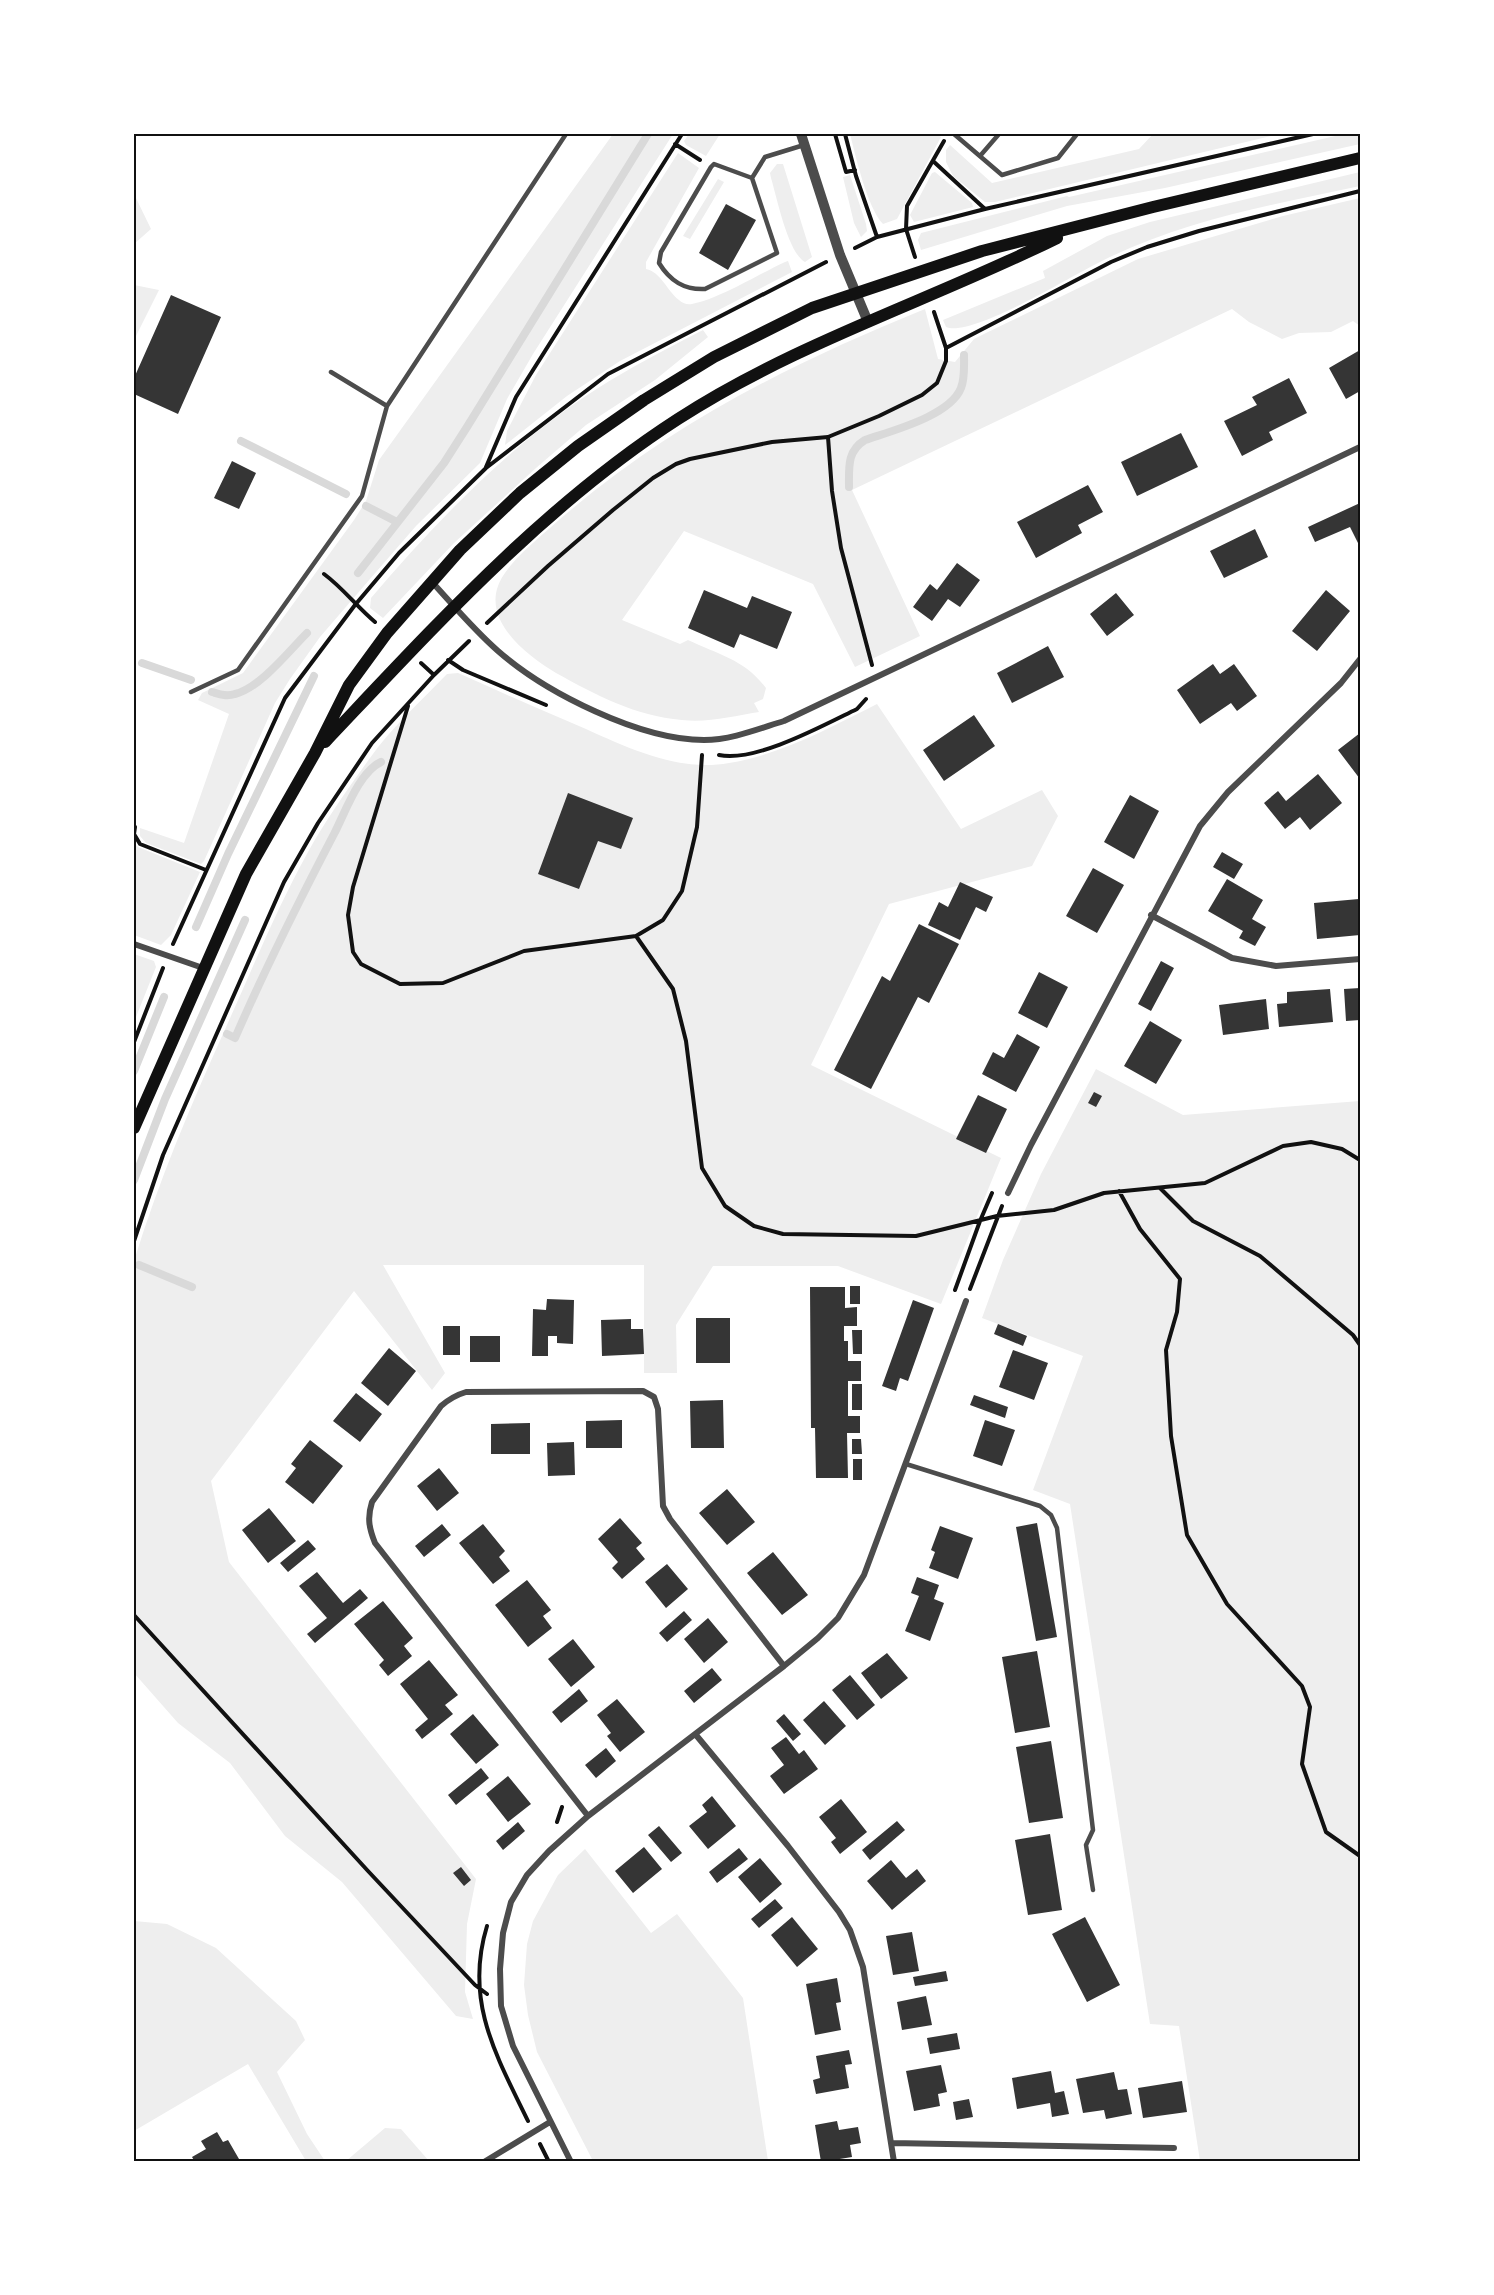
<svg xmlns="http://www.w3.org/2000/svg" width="1494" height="2295" font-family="'IBM Plex Sans',sans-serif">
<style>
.green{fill:#eee}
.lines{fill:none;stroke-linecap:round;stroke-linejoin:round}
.stream{stroke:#d9d9d9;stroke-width:8}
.building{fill:#353535}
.path{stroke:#111;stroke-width:4}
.service{stroke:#4c4c4c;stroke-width:4.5}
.minor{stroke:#4c4c4c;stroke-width:6}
.tertiary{stroke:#4c4c4c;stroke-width:10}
.secondary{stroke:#111;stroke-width:12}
.neatline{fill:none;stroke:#111;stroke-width:2}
</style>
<rect width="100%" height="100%" fill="#fff"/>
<path class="green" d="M613 134H673L533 354 507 399 480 463 416 526 370 579 320 637 290 679 275 703 204 861 201 864 146 843 140 836V828L184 843 229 714 198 700 202 693 243 673 354 520 366 501 379 460Z
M689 134H720L706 156 686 145 684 141Z
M850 134H936L941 137 897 219 883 224C867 207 856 157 850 134Z
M1153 134H1279L995 202H985L953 176 946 162V150L950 145 992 183 1139 149Z
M1344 134H1360V144L1165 188 1067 206 921 250 918 240 921 233 1067 196 1069 197Z
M678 153 699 168 646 262V269C661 272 667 291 679 300 682 303 687 305 692 304 719 299 759 274 785 262L788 261 792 272 620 361 567 396 505 445 507 431 536 375Z
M777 164H783L812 257 805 262C788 253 777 198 771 178L770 173Z
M935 172 972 203 973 207 914 222 910 215 932 173Z
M1360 172V186C1266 206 1168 223 1083 271 1058 284 970 337 946 327L943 320 1045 278 1043 271 1107 236 1150 222Z
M850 175 866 224 867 231 861 237 854 223 843 177Z
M718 179 724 182 690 239 683 236Z
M134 194 151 229 134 244Z
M1360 198V326L1353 321 1331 332 1299 333 1282 339 1249 322 1232 309 852 490 920 636 855 667 813 584 684 531 622 620 680 644 688 640C719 655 744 659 766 688L763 699 754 703 759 712C734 716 708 723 682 720 635 716 596 695 556 673 529 657 487 625 497 589 503 567 533 543 550 528 662 428 787 365 925 309L938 359 955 362 974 339 986 333 1138 259 1283 216Z
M134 285 159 290 134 340Z
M703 330 708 337 655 380 586 425 536 468 454 543 383 618 370 608 371 598C441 516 518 436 611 380 641 362 672 346 703 330Z
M458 673C496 690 534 707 572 723 621 744 674 773 729 763 783 754 829 728 877 704L961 829 1042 790 1058 816 1032 866 889 904 811 1065 1001 1158 941 1304 838 1266H713L676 1325 677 1373H644V1265H383L445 1373 432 1390 354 1291 211 1481 229 1562 476 1879 467 1924 465 1992 473 2019 456 2016 342 1882 285 1836 230 1763 178 1723 134 1673V1261C159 1180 192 1102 227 1025 253 967 277 908 308 852 325 821 349 787 370 758 392 727 421 701 447 674Z
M134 843 138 847 200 872 171 935 161 945 134 935Z
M134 954 154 961 156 967 134 1022Z
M1096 1069 1183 1115 1360 1101V2161H1200L1179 2026 1150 2024 1070 1504 1033 1490 1083 1356 982 1318 1003 1260 1041 1174Z
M585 1849 651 1933 677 1914 743 1998 768 2161H593L537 2052 528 2015 524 1985 527 1944 533 1921 558 1875Z
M134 1921 167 1924 216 1948 296 2021 305 2040 277 2072 307 2134 325 2161H306L248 2064 134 2131Z
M385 2128 401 2129 429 2161H346Z"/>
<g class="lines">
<path class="stream" d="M241 441 346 494
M849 487C849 467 847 451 865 440 891 431 950 416 961 388 965 378 964 365 964 355
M366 506 397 522
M358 573 444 463 467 427 648 134
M142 663 191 680
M212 692C219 694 226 697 235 694 260 688 289 651 307 633
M196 927 228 854 314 676
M227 1034 235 1038C265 969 299 901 334 834 345 813 359 772 381 762
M134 1071 164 997
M134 1180 165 1099 245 920
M139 1265 192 1287"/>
</g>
<path class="building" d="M726 204 756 220 728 270 699 253Z
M171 295 221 317 178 414 134 394V378Z
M1360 350V391L1346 399 1329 368Z
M1289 378 1307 413 1269 432 1273 440 1242 456 1224 421 1257 405 1252 397Z
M1181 433 1198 467 1137 496 1121 462Z
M232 461 256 473 239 509 214 498Z
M1088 485 1103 512 1078 525 1082 533 1036 558 1017 522Z
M1360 503V542L1358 543 1350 527 1315 542 1308 527Z
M1255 529 1268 557 1224 578 1210 551Z
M957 563 980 580 960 607 948 599 932 621 913 607 930 584 937 590Z
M704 590 747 608 752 596 792 612 777 649 740 634 734 648 688 628Z
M1326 590 1350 611 1317 651 1292 631Z
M1116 593 1134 615 1107 636 1090 614Z
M1048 646 1064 677 1012 703 997 673Z
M1213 664 1220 674 1234 664 1257 696 1237 711 1231 703 1200 724 1177 690Z
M974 715 995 746 944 781 923 750Z
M1360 733V779L1338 750Z
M1318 774 1342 803 1310 830 1300 817 1285 829 1264 803 1278 791 1286 801Z
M568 793 633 818 621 849 598 841 579 889 538 874Z
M1130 795 1159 811 1134 859 1104 842Z
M1222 852 1243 864 1234 879 1213 867Z
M1093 868 1124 885 1097 933 1066 916Z
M1227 879 1263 900 1252 919 1266 927 1255 946 1239 938 1243 931 1208 911Z
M960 882 993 897 986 912 976 907 960 940 928 925 939 902 948 907Z
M1359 899 1360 935 1317 939 1314 903Z
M919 924 959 944 929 1003 918 997 871 1089 834 1070 882 976 890 981Z
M1161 961 1174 968 1151 1011 1138 1004Z
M1039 972 1068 987 1047 1028 1018 1013Z
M1360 988V1020L1346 1021 1344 989Z
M1330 989 1333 1022 1279 1027 1277 1004 1287 1003V992Z
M1266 999 1269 1029 1223 1035 1219 1005Z
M1150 1021 1182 1040 1156 1084 1124 1066Z
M1017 1034 1040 1047 1016 1092 982 1074 993 1052 1004 1058Z
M1094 1092 1102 1096 1096 1107 1088 1103Z
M978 1095 1007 1109 986 1153 956 1139Z
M850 1286H860V1304H850Z
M810 1287H845V1308L857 1307V1326H844V1341H848V1361H861V1381H848V1416H860V1433H847L848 1478H816L815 1428H811Z
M547 1299 574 1300 573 1344 557 1343V1336H548V1356H532L533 1309 546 1310Z
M913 1300 934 1308 908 1381 900 1378 896 1391 882 1386Z
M696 1318H730V1363H696Z
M631 1319V1329H643L644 1354 602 1356 601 1320Z
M998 1324 1027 1336 1023 1346 994 1334Z
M443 1326H460V1355H443Z
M852 1330H862V1354H853Z
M470 1336H500V1362H470Z
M389 1348 416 1371 388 1406 361 1383Z
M1013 1350 1048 1363 1034 1400 999 1387Z
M852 1384H862V1410H852Z
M356 1393 382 1414 360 1442 333 1421Z
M974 1395 1008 1407 1005 1418 970 1405Z
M723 1400 724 1448H691L690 1401Z
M622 1420V1448H586V1421Z
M985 1420 1015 1430 1002 1466 973 1456Z
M530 1423V1454H491V1424Z
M852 1439H861L862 1454H852Z
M310 1440 343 1466 313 1504 285 1482 296 1468 291 1464Z
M574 1442 575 1475 548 1476 547 1443Z
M853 1459H862V1480H853Z
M439 1468 459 1493 437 1511 417 1486Z
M727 1489 755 1522 727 1545 699 1513Z
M269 1508 296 1541 268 1563 242 1530Z
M620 1518 642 1543 636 1548 645 1559 622 1579 612 1568 618 1562 598 1539Z
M1037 1523 1057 1637 1036 1641 1016 1527Z
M442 1524 451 1535 424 1557 415 1546Z
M483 1524 505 1551 499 1557 510 1571 493 1584 459 1543Z
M940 1526 973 1538 958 1579 929 1568 935 1552 931 1550Z
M308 1540 316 1549 288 1572 280 1563Z
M773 1552 808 1595 782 1615 747 1573Z
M667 1564 688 1589 666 1608 645 1582Z
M317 1572 343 1603 360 1589 368 1598 315 1643 307 1634 327 1618 299 1586Z
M917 1577 939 1585 934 1599 944 1603 930 1641 905 1631 919 1596 911 1593Z
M527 1580 551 1610 543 1616 552 1628 528 1647 495 1605Z
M383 1601 413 1638 404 1646 412 1656 388 1676 379 1665 384 1660 354 1624Z
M684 1611 692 1620 667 1642 659 1633Z
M708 1618 728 1642 704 1663 684 1639Z
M573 1639 595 1667 571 1687 548 1659Z
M1037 1651 1050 1727 1015 1733 1002 1657Z
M887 1653 908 1678 881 1699 861 1673Z
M429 1660 458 1695 445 1705 453 1714 422 1739 415 1730 428 1719 400 1684Z
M712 1668 722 1680 694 1703 684 1691Z
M850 1675 875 1705 857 1720 832 1690Z
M579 1689 588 1701 561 1723 552 1712Z
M617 1699 645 1732 620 1752 607 1736 611 1733 597 1715Z
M824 1701 846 1726 825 1745 803 1720Z
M473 1714 499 1745 476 1764 450 1734Z
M784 1714 801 1734 793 1741 776 1721Z
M786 1737 799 1754 804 1750 818 1769 784 1794 770 1776 784 1765 771 1748Z
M1051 1741 1063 1818 1029 1823 1016 1747Z
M606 1748 616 1761 596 1778 585 1765Z
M481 1768 489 1778 456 1805 448 1795Z
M508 1776 531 1804 508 1822 486 1794Z
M712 1796 736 1826 708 1849 689 1826 707 1812 702 1805Z
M841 1799 867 1832 840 1854 831 1842 836 1838 819 1817Z
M897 1821 905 1830 870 1860 862 1850Z
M518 1822 525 1831 503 1850 496 1841Z
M659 1826 682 1853 671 1862 648 1835Z
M1050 1834 1062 1910 1028 1915 1015 1840Z
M644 1847 662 1869 633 1893 615 1871Z
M739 1848 748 1859 717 1883 709 1872Z
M760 1858 782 1884 760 1903 738 1877Z
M891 1860 906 1878 917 1869 926 1881 892 1910 867 1881Z
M461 1867 471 1880 464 1886 453 1873Z
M775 1899 783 1908 759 1928 751 1919Z
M792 1917 818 1949 797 1967 771 1935Z
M1085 1917 1120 1985 1087 2002 1052 1934Z
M912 1932 919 1971 893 1975 886 1936Z
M946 1971 948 1981 915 1986 913 1977Z
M837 1978 841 2002 836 2003 841 2030 815 2035 806 1984Z
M926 1996 932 2025 902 2030 897 2002Z
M957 2033 960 2049 930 2054 927 2038Z
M849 2050 852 2064 845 2065 849 2088 816 2094 813 2080 820 2078 816 2056Z
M941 2065 947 2092 938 2094 940 2106 914 2111 906 2071Z
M1051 2071 1055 2093 1064 2091 1069 2114 1052 2117 1050 2103 1017 2109 1012 2078Z
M1114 2072 1118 2090 1127 2089 1132 2114 1106 2119 1104 2110 1083 2113 1076 2079Z
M1182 2081 1187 2112 1143 2118 1138 2088Z
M969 2099 973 2117 956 2120 953 2102Z
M837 2121 839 2130 858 2127 861 2143 850 2145 852 2157 821 2162 815 2125Z
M217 2132 223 2142 228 2140 239 2159 234 2162H195L192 2157 206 2149 201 2141Z"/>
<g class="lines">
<path class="path" d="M835 134 846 172 855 170
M845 134 856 176 877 237
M675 144 700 160
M933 161 985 209
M855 248 877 237 985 209 1313 134
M915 257 906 229 907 206 944 141
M934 312 946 348
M828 437 832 491 841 548 872 665
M486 467 516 397 682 134
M324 574C343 588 357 607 375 622
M487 623 548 566 613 510 653 478 676 464 690 459 772 442 828 437 879 416 922 395 937 383 946 361V348L1111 262 1147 247 1199 231 1360 191
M448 660 463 670 546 705
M421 663 434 675
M408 706 353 887 348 915 353 952 361 964 400 984 443 983 524 951 636 936 663 920 682 891 697 827 702 755
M719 755C755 763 824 725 857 709L866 699
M135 827 134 834 140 844 206 870
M636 936 673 989 686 1041 702 1168 725 1206 754 1226 783 1234 916 1236 997 1216 1054 1210 1104 1193 1205 1183 1283 1146 1311 1142 1342 1149 1360 1160
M173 944 285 698 355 605 399 553 486 468 608 374 826 262
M134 1042 163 968
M1160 1188 1193 1221 1260 1256 1353 1335 1360 1345
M1119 1191 1140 1229 1180 1279 1177 1312 1166 1350 1171 1436 1187 1535 1227 1604 1302 1686 1310 1707 1302 1764 1326 1832 1360 1856
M134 1241 163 1155 284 882 318 823 372 743 434 675 469 641
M970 1289 1002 1206
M955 1290 980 1221 992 1193
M134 1615 368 1871 475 1985 487 1994
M557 1822 562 1807
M487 1926C464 2001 496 2055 528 2121
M540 2144 549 2162"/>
<path class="service" d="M954 134 1002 175 1058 158 1077 134
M980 156 999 134
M752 178 714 164 711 167 661 252 659 263C670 281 684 290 705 289L777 253 752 178 765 157 804 145
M331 372 387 406 566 134
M191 692 238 670 362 496 387 406
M906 1464 1040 1506 1051 1515 1057 1528 1093 1830 1086 1845 1093 1890"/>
<path class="minor" d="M432 582C454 606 474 630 498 651 546 693 640 740 704 740 731 740 758 729 784 721L1360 447
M1151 915 1232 958 1276 966 1360 959
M134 944 203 968
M1008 1193 1031 1145 1200 826 1228 792 1341 683 1360 659
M696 1735 788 1846 839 1912 850 1930 863 1967 894 2162
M588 1816 375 1543C369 1528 367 1518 372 1502L441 1406C449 1399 456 1395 466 1392L643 1391 654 1397 658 1409 663 1506 670 1519 784 1666
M891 2143 1174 2148
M484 2162 550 2122
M571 2162 513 2046 501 2006 500 1969 503 1933 511 1902 527 1875 549 1851 588 1816 784 1666 818 1638 838 1618 864 1575 966 1301"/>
<path class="tertiary" d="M801 134 840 255 868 322"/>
<path class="secondary" d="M325 742C434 627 543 506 678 419 795 343 932 300 1057 238
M134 1128 246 874 315 753 349 685 387 633 460 550 520 493 578 446 644 400 714 357 812 308 982 251 1153 207 1360 158"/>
</g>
<rect width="1494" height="2295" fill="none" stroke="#ffffff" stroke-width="270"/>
<rect x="135" y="135" width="1224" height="2025" class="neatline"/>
</svg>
